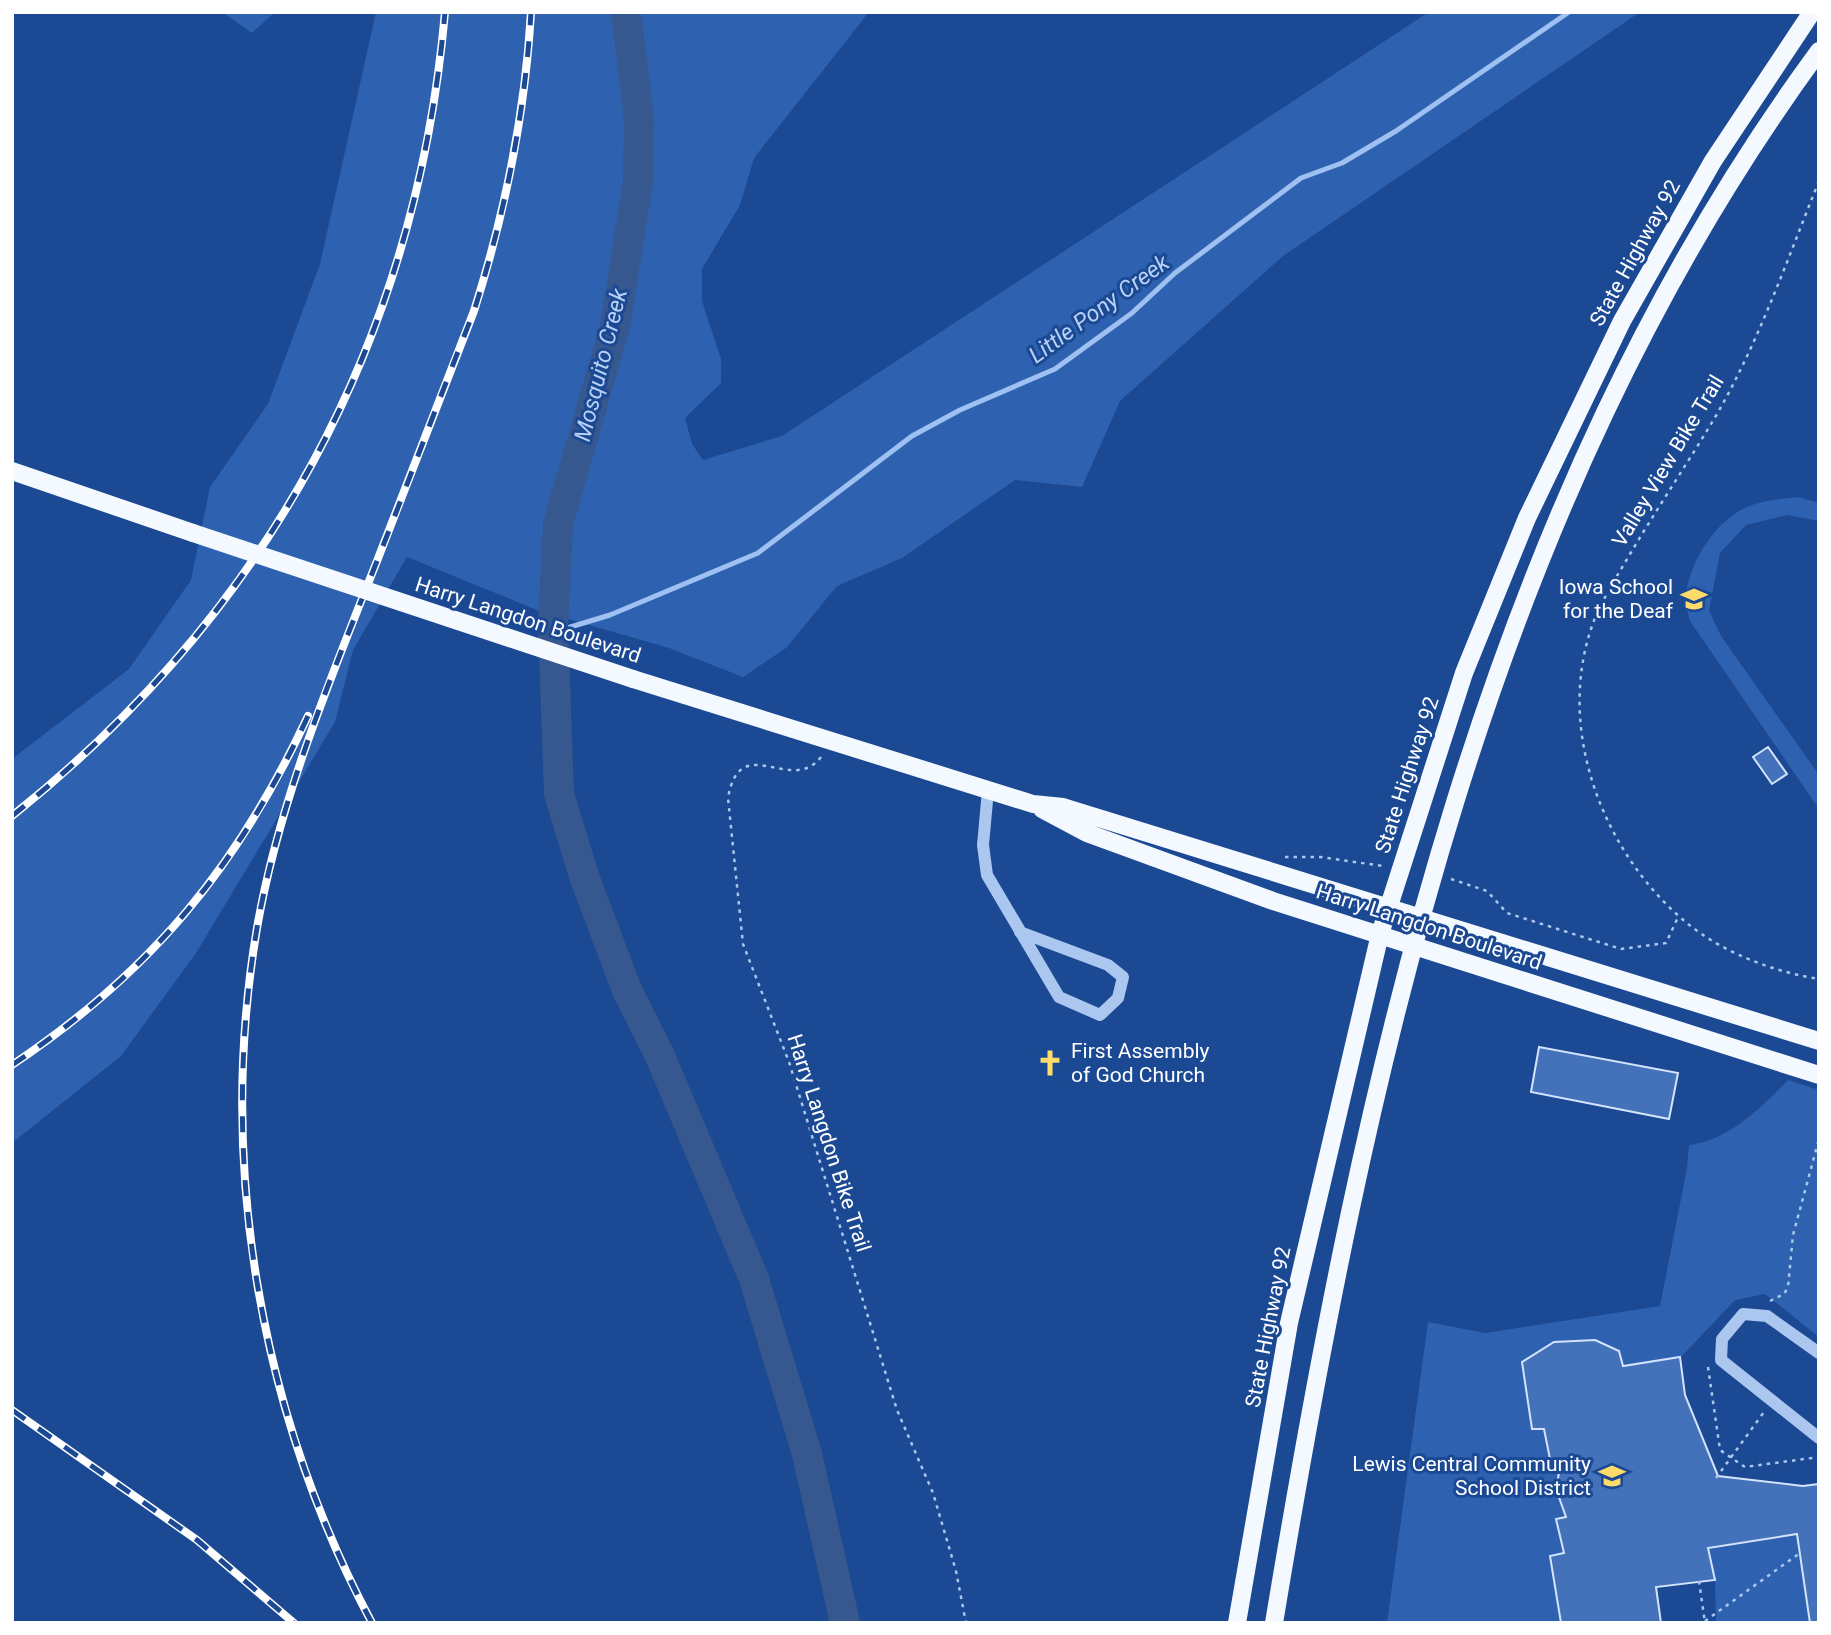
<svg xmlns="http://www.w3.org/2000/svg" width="1831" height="1635" font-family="Roboto,sans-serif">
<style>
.green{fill:#2e62b1}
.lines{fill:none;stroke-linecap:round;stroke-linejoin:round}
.stream{stroke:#9fc1f1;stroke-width:5}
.river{stroke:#37588e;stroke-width:30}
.building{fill:#4472ba;stroke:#d3e3fb;stroke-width:2}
.path{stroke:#acc7ef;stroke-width:2.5;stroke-dasharray:3.5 5;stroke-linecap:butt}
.minor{stroke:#acc7ef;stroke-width:12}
.major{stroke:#f4f8ff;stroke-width:18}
.rail-casing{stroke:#fff;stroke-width:8}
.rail{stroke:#1b4993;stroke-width:5;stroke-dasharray:16;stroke-linecap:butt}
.major-bridge{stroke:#f4f8ff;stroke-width:18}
.labels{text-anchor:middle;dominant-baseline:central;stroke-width:6;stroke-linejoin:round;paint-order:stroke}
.street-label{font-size:21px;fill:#fff;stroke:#1b4993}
.poi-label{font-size:21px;fill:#fff;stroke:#1b4993;text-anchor:end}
.water-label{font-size:23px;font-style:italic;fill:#b8d1f6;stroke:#1b4993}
</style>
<rect width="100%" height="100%" fill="#1b4993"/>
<path class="green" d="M222 12H275L252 33Z
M376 12H869L754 158 740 205 702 269V301L721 359V383L685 418 692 444 703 460 782 436 1429 12H1640L1283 256 1120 401 1082 487 1015 480 902 558 837 586 786 648 743 677 669 648 537 610 407 557 353 650 335 722 196 953 121 1056 12 1143V759L129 669 191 580 210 487 268 404 320 264Z
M1799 497 1819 503V521L1787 515 1746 525 1720 553 1709 611 1721 636 1819 775V809L1690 621C1688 612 1684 602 1686 594 1690 563 1713 525 1741 510 1759 500 1780 499 1799 497Z
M1788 1080 1819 1090V1337L1765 1294 1735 1300 1682 1356 1623 1366 1618 1351C1583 1334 1553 1335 1522 1363L1532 1429H1544L1550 1459 1560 1467 1567 1517 1556 1520 1564 1553 1550 1556 1561 1623H1387L1428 1322 1485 1333 1660 1306 1687 1168 1689 1145C1728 1141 1762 1107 1788 1080Z
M1797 1534 1810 1623H1716L1715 1580 1708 1548Z"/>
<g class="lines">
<path class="stream" d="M554 632 610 615 758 553 912 436 960 410 1055 369 1132 313 1175 273 1301 178 1342 163 1396 131 1569 12"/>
<path class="river" d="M626 12 639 120 638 182 615 326 558 524 553 625 559 794 584 876 627 990 660 1056 754 1279 807 1454 845 1623"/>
</g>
<path class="building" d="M1768 747 1787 774 1772 784 1753 757Z
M1539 1047 1678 1073 1669 1119 1531 1092Z
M1595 1340 1619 1351 1623 1366 1680 1357 1685 1395 1718 1476 1803 1486 1819 1484V1623H1810L1797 1534 1708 1548 1715 1580 1656 1587 1661 1623H1561L1550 1556 1564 1553 1556 1519 1566 1517 1556 1489 1560 1467 1550 1459 1544 1429H1532L1522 1362 1554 1342Z"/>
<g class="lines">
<path class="path" d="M1819 181C1787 260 1760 339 1717 414 1689 461 1658 507 1630 554 1616 578 1600 602 1591 629 1556 734 1605 856 1688 924 1724 953 1774 972 1819 979
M821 757C791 796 740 729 728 798L743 944 789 1062 897 1410 933 1493 956 1571 966 1623
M1285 857H1320L1383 866
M1451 879 1487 891 1507 913 1621 949 1666 943 1679 915
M1770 1301 1784 1294 1788 1287 1793 1235 1819 1139
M1708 1367 1720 1450 1745 1467 1819 1457
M1716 1478 1764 1412
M1699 1581 1705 1623
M1705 1621 1800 1553"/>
<path class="minor" d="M988 790 983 845 987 875 1059 997 1100 1015 1118 998 1123 977 1108 965 1020 932
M1819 1353 1767 1316 1743 1314 1722 1339 1721 1360 1819 1438"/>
<path class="major" d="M12 471 193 533
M633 679 1033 804 1063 807 1819 1041
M1042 809 1087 833 1273 901 1819 1075
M1237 1623 1289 1323 1380 934 1464 673 1527 518 1622 321 1713 161 1812 12
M1274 1623C1365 1075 1484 507 1819 51"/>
<g class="rail-casing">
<path id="rail" d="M12 816C269 611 416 340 445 12
M12 1065C151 972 238 867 308 716
M12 1410 197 1540 294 1623
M372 1623C260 1413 217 1164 257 928 279 801 330 680 377 561 410 478 441 394 474 311 505 213 525 115 531 12"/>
</g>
<use href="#rail" class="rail"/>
<path class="major-bridge" d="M193 533 633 679"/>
</g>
<defs>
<g id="school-bare" transform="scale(2.1)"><path d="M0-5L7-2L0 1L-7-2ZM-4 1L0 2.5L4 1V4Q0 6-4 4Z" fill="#ffdc6a" stroke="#1b4993" stroke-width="2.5" paint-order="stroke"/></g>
<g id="church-bare" transform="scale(2.1)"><path d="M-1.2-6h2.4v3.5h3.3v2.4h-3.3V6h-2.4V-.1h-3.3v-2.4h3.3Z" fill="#ffdc6a" stroke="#1b4993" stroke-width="2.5" paint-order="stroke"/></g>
</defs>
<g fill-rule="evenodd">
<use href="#school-bare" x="1694" y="599"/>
<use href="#church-bare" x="1050" y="1063"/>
<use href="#school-bare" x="1612" y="1476"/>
</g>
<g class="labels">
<g class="street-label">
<text transform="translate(1635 253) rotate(-61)">State Highway 92</text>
<text transform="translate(1668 461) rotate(-59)">Valley View Bike Trail</text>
<text transform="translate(528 620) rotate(18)">Harry Langdon Boulevard</text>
<text transform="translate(1407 775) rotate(-72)">State Highway 92</text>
<text transform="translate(1429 927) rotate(18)">Harry Langdon Boulevard</text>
<text transform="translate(829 1143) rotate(72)">Harry Langdon Bike Trail</text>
<text transform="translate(1268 1327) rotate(-79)">State Highway 92</text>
</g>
<g class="poi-label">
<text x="1673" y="587">Iowa School<tspan x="1673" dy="24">for the Deaf</tspan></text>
<text x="1071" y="1051" text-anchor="start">First Assembly<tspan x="1071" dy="24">of God Church</tspan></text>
<text x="1591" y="1464">Lewis Central Community<tspan x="1591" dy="24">School District</tspan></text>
</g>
<g class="water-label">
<text transform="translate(1099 309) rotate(-36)">Little Pony Creek</text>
<text transform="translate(601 365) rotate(-76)">Mosquito Creek</text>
</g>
</g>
<rect width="1831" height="1635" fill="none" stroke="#ffffff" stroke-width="28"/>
</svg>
